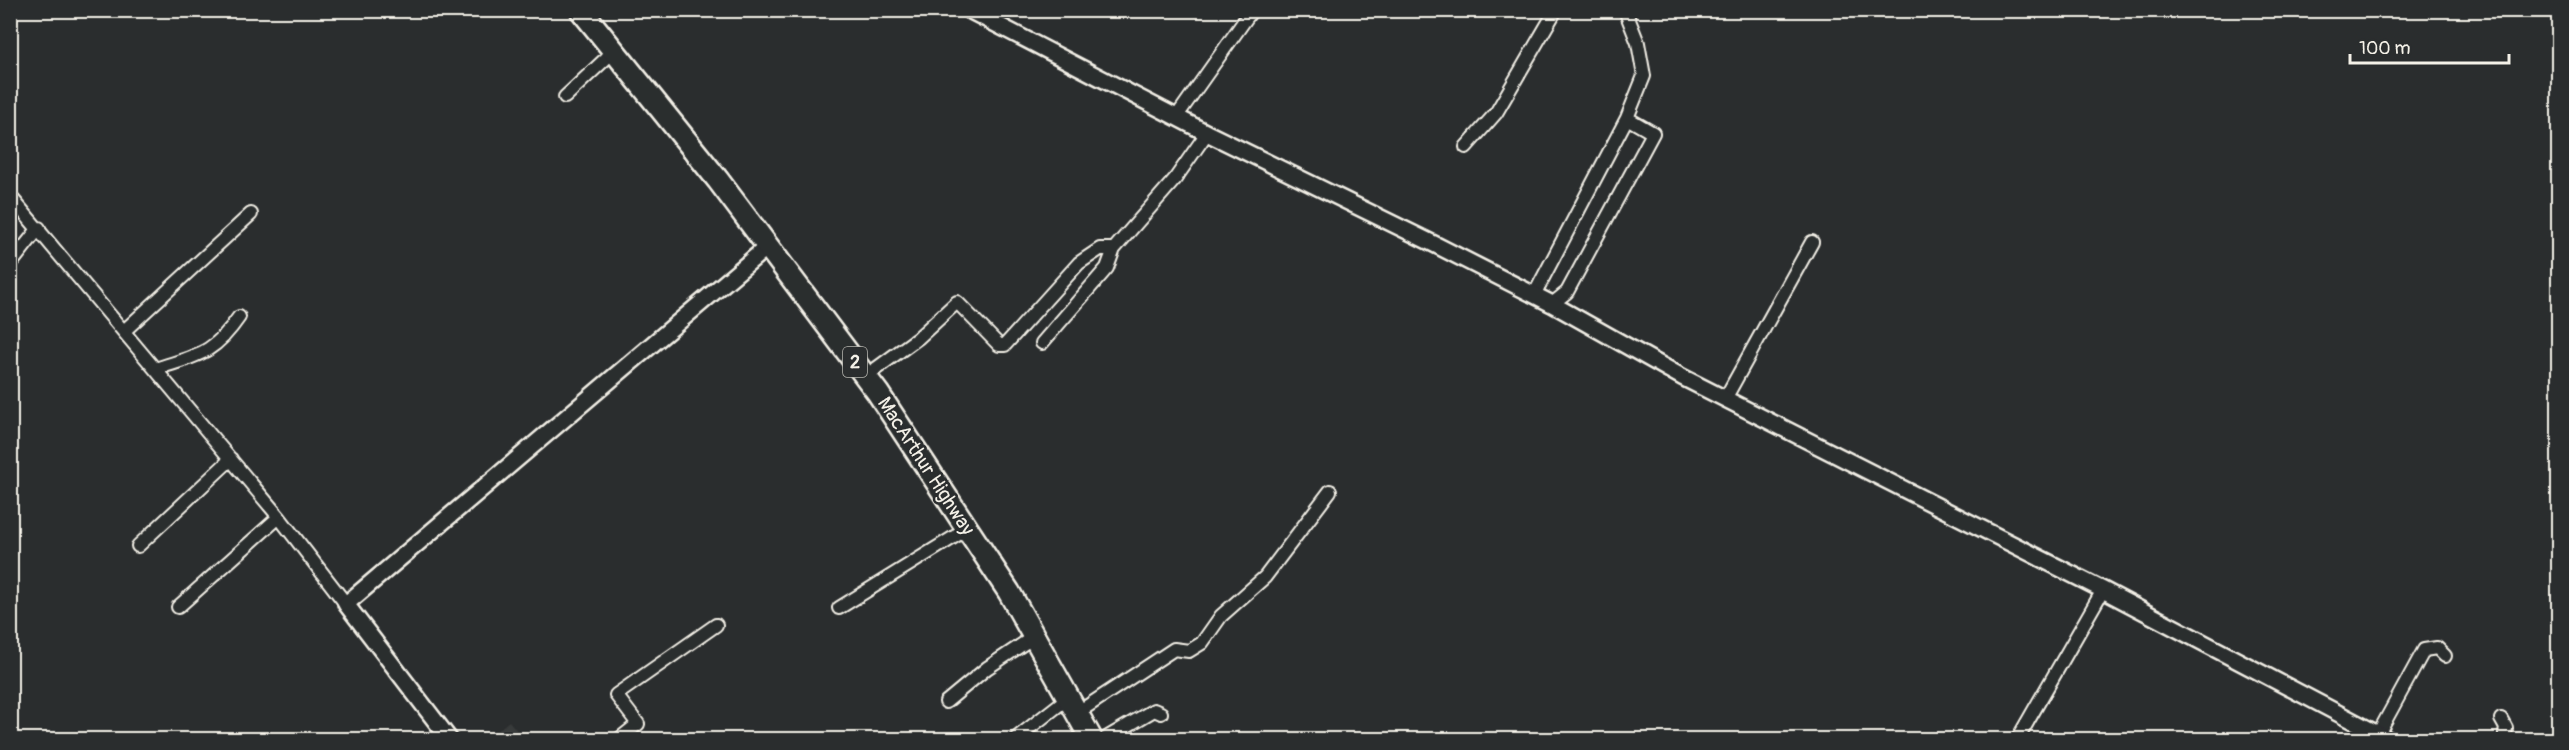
<svg xmlns="http://www.w3.org/2000/svg" width="2569" height="750" font-family="Pangolin,sans-serif">
<style>
.built{fill:#373a3a}
.lines{fill:none;stroke-linecap:round;stroke-linejoin:round}
.minor-casing{stroke:#f4f1e8;stroke-width:16}
.tertiary-casing{stroke:#f4f1e8;stroke-width:20}
.trunk-casing{stroke:#f4f1e8;stroke-width:26}
.minor{stroke:#2a2d2e;stroke-width:12}
.tertiary{stroke:#2a2d2e;stroke-width:15}
.trunk{stroke:#2a2d2e;stroke-width:21}
.labels{text-anchor:middle;dominant-baseline:central;stroke-width:5;stroke-linejoin:round;paint-order:stroke}
.shield{fill:#2a2d2e;stroke:#b7b6b0;stroke-width:1.5}
.shield-label{font-size:18px;font-weight:bold;fill:#f4f1e8}
.street-label{font-size:20px;fill:#f4f1e8;stroke:#2a2d2e}
</style>
<rect width="100%" height="100%" fill="#2a2d2e"/>
<filter id="ink" filterUnits="userSpaceOnUse"><feTurbulence type="fractalNoise" baseFrequency=".0167" numOctaves="2"/><feDisplacementMap in="SourceGraphic" scale="12" xChannelSelector="R" yChannelSelector="G"/><feConvolveMatrix kernelMatrix="1 2 1 2 8 2 1 2 1" color-interpolation-filters="sRGB"/></filter>
<g filter="url(#ink)">
<path class="built" d="M509 721 524 739H487Z"/>
<g class="lines">
<g class="minor-casing">
<path id="minor" d="M992 22 999 10
M565 97 615 50
M1177 116 1252 10
M1466 147 1496 113 1556 10
M10 196 279 517 346 604
M10 265 39 228
M1534 295 1627 118 1644 76 1638 43 1625 10
M1552 304 1567 292 1653 133 1627 118
M124 331 251 214
M1042 343 1107 268 1114 249 1175 179 1207 133
M156 369C197 355 213 355 239 317
M866 376 918 338 957 302 999 345H1005L1079 263 1100 249H1114
M1726 397 1812 242
M138 546 231 459
M178 607 279 517
M839 608 967 529
M946 702 987 668 1032 638
M1077 713 1174 649 1189 651 1202 643 1221 616 1265 577 1330 491
M2501 719 2506 728 2504 740
M2378 734 2424 650 2437 648 2445 656
M618 740 638 724 616 695 716 625
M1014 740 1069 697
M1103 740 1154 710 1161 713
M2017 740 2103 590"/>
</g>
<g class="tertiary-casing">
<path id="tertiary" d="M969 10 1207 133 1434 244 1552 304 1682 377 2103 590 2389 740
M450 740 346 604 767 247"/>
</g>
<g class="trunk-casing">
<path id="trunk" d="M581 10 718 180 878 393 1009 592 1092 740"/>
</g>
<use href="#minor" class="minor"/>
<use href="#tertiary" class="tertiary"/>
<use href="#trunk" class="trunk"/>
</g>
</g>
<g class="labels">
<rect class="shield" x="843" y="347" width="24" height="30" rx="4.5"/>
<g class="shield-label">
<text x="855" y="362">2</text>
</g>
<g class="street-label">
<text transform="translate(926 466) rotate(57)">MacArthur Highway</text>
</g>
</g>
<rect width="2569" height="750" fill="none" stroke="#2a2d2e" stroke-width="36"/>
<rect x="18" y="18" width="2533" height="714" fill="none" stroke="#f4f1e8" stroke-width="2" filter="url(#ink)"/>
<path d="M2350 54v9h159v-9" fill="none" stroke="#f4f1e8" stroke-width="3"/>
<text x="2359" y="54" font-size="18" fill="#f4f1e8" stroke="#2a2d2e" stroke-width="4.5" paint-order="stroke">100 m</text>
</svg>
